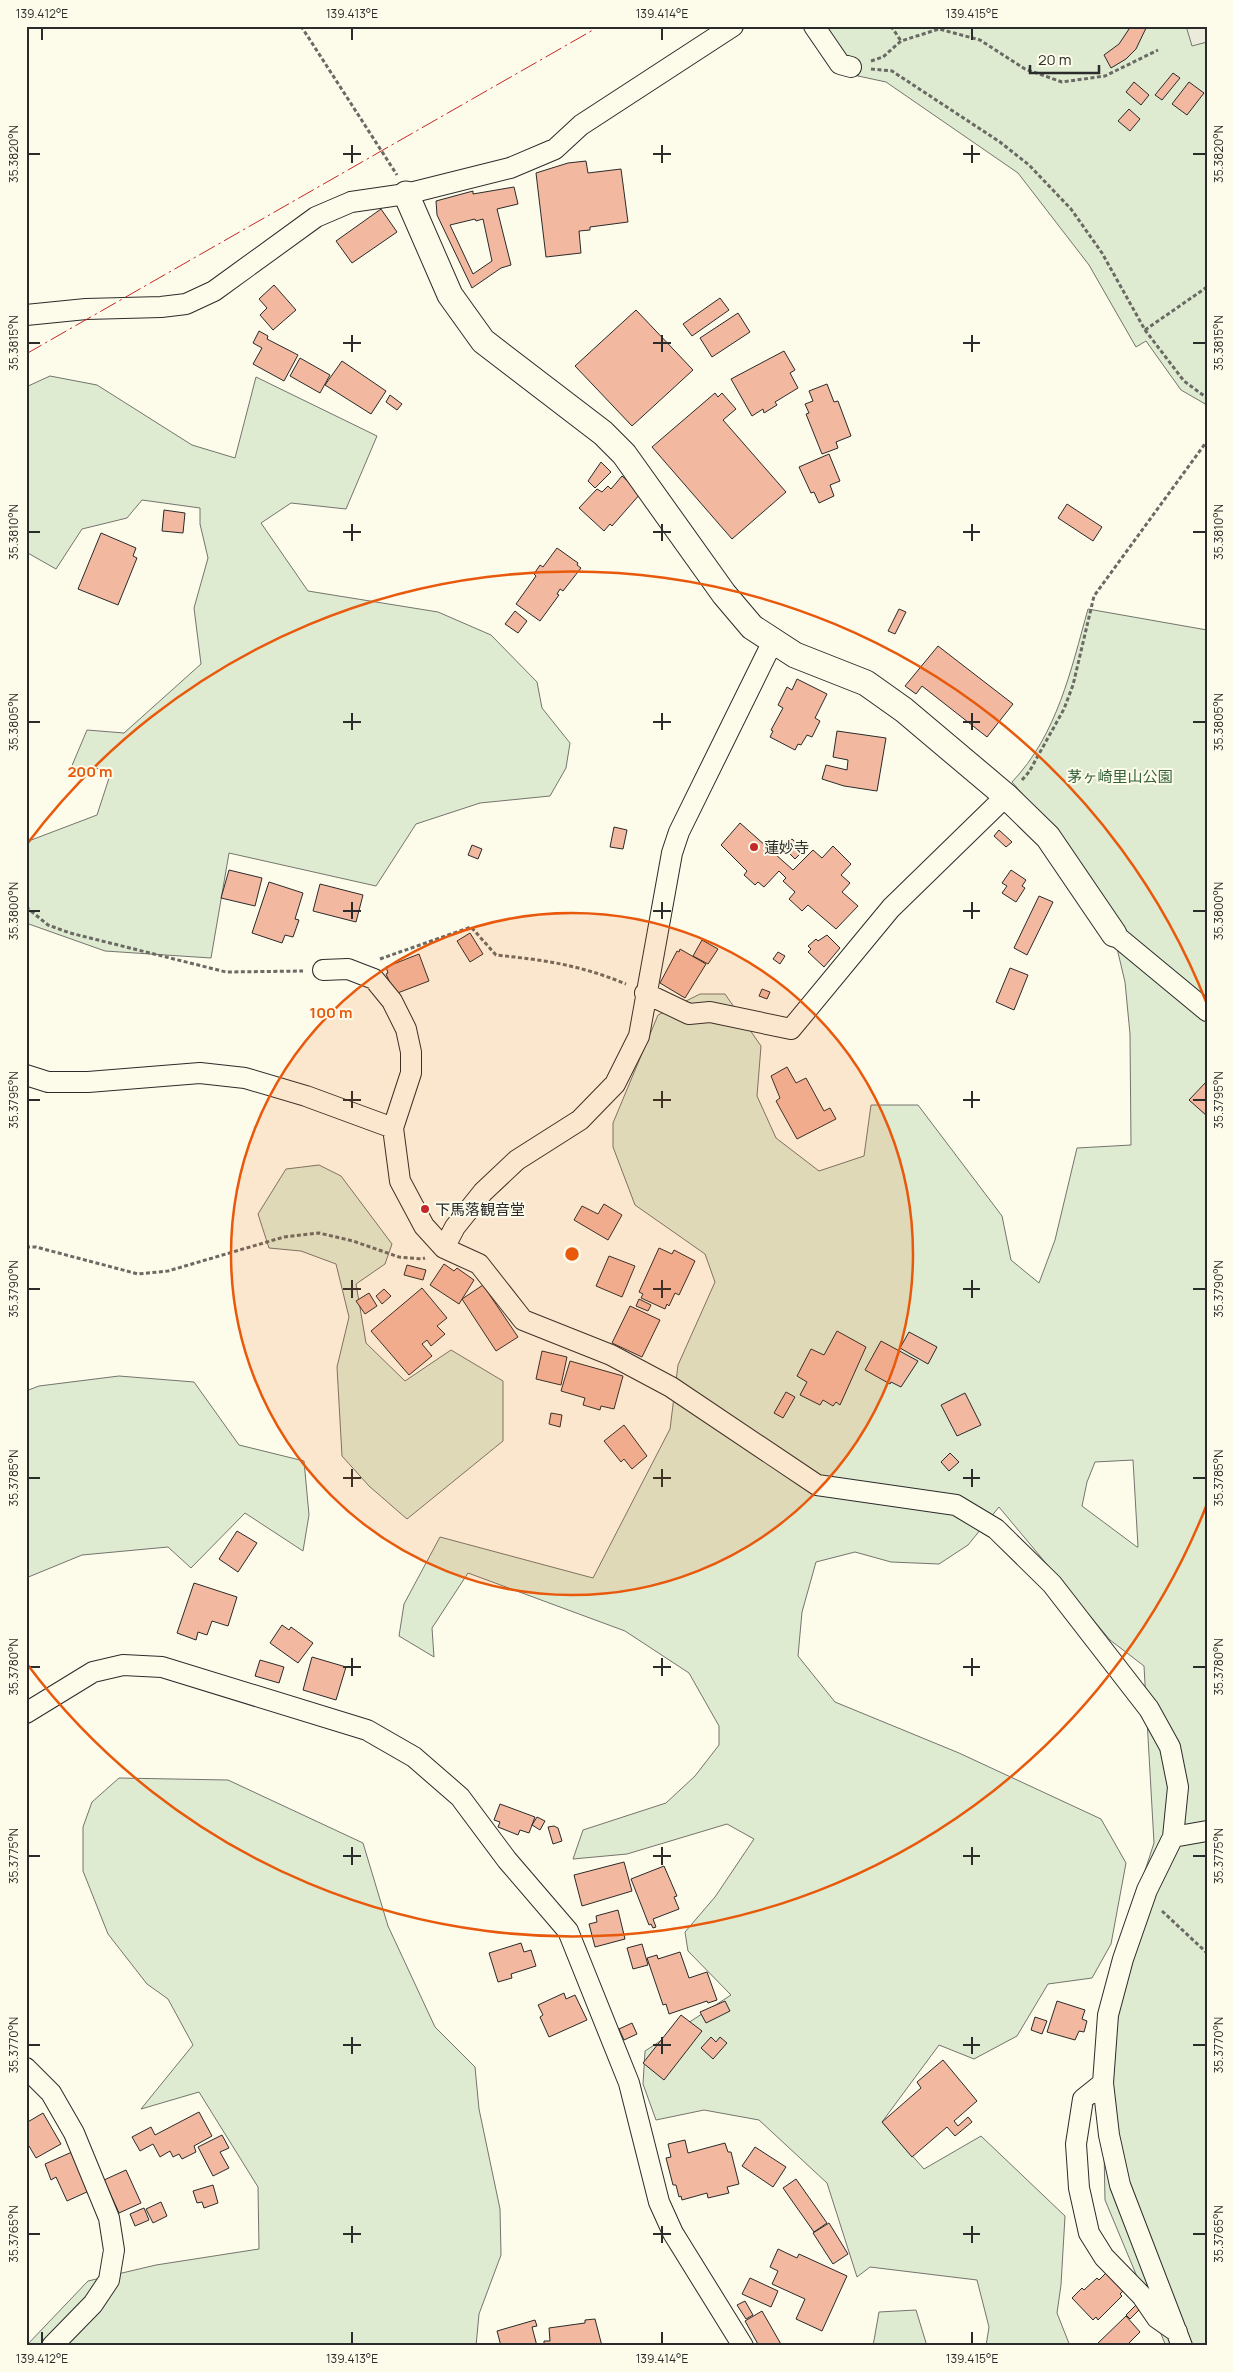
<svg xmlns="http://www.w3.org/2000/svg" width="1233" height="2372" font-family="Manrope,'Noto Sans JP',sans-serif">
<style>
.green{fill:#deebd1;stroke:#74746e;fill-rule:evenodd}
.parking{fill:#eceadb;stroke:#74746e}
.building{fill:#f2b8a0;stroke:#2b2b2b;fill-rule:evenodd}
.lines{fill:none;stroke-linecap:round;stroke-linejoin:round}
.minor-casing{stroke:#2b2b2b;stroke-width:22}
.tertiary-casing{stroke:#2b2b2b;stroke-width:27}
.path{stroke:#6a6964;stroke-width:3;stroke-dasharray:4 2.5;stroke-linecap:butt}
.minor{stroke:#fdfbea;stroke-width:20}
.tertiary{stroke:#fdfbea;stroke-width:25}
.power{stroke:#c62828;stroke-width:1;stroke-dasharray:18 4 2.5 4;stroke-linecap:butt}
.ticks{fill:none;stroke:#2b2b2b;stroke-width:2}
.ring{fill:none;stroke:#e8590c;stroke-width:2.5}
.poi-dot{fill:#c62828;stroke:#fdfbea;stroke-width:2}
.labels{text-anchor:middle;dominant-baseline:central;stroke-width:4;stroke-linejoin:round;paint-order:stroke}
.park-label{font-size:15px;fill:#34623c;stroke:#fdfbea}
.poi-label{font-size:15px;fill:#2b2b2b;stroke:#fdfbea;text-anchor:start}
.centre{fill:#e8590c;stroke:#fdfbea;stroke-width:2.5}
.ring-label{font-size:15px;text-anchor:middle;font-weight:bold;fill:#e8590c;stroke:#fdfbea;stroke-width:4;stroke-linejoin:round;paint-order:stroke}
.neatline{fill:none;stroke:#2b2b2b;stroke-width:2}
.ticks-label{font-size:12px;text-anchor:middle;fill:#2b2b2b}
</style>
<rect width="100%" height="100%" fill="#fdfbea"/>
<path class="green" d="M803 26H1207V405L1181 390 1146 341 1136 347 1089 265 1018 173 886 82 835 71Z
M50 376 97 385 192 445 235 458 256 377 377 436 346 509 291 503 261 523 308 591 438 612 491 635 537 682 542 708 570 743 566 768 550 796 480 803 416 824 376 886 229 853 211 958 105 951 26 923V842L97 815 112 769 71 768 87 730 124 733 201 664 194 608 208 558 200 524V508L142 500 127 518 82 529 56 569 26 552V387Z
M1088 609 1207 630V2346H1166L1105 2200 1103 2099 1140 1886 1154 1843 1144 1666 1110 1640 999 1507 968 1545 939 1564 891 1562 855 1552 816 1562 802 1612 798 1656 835 1702 959 1753 1101 1819 1126 1863 1111 1944 1092 1978 1048 1984 1017 2036 974 2059 939 2045 882 2122 924 2169 981 2136 1065 2216 1061 2285 1057 2313 1070 2346H986L989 2327 977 2280 870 2267 857 2277 827 2183 759 2120 704 2110 656 2120 643 2084 645 2051 731 1995 688 1951 685 1932 715 1897 754 1839 727 1824 627 1854 573 1859 583 1830 666 1803 695 1776 719 1745V1726L689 1673 625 1631 468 1573 432 1628 434 1657 399 1636 404 1604 440 1537 593 1578 670 1429 678 1365 715 1282 705 1254 635 1205 613 1147V1123L658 1015 700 994H725L761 1046 757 1096 776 1138 819 1171 864 1156 871 1105H918L1002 1216 1011 1260 1039 1283 1055 1240 1077 1148 1131 1145 1130 1034 1125 982 1107 906 1039 813 1012 782C1057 735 1071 670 1088 609ZM1133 1460 1138 1547H1137L1082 1506 1087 1482 1095 1462Z
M319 1165 341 1176 392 1244 385 1264 356 1284 366 1343 405 1381 451 1350 503 1381V1441L407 1519 369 1486 342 1456 337 1367 349 1317 336 1264 301 1251 269 1248 258 1214 286 1169Z
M119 1376 194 1382 239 1445 304 1461 309 1515 303 1551 245 1513 191 1568 168 1547 82 1555 26 1578V1391L39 1386Z
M119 1778 228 1780 363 1843 388 1926 435 2027 475 2067 479 2109 500 2209 501 2255 479 2314 476 2346H26L88 2281 156 2265 259 2249 258 2187 199 2092 141 2109 193 2045 168 1999 147 1984 108 1934 83 1871V1827L92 1802Z
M916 2310 927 2346H873L879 2312Z"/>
<path class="parking" d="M1186 26H1207V42L1192 46Z"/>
<path class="building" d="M1147 26 1136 49 1126 59 1111 68 1104 55 1119 44 1131 26Z
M1173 73 1180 78 1162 100 1155 95Z
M1134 82 1149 95 1141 105 1126 92Z
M1189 82 1204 93 1187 115 1172 104Z
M1129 109 1140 119 1130 131 1118 121Z
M586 161 588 173 621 169 628 222 590 227V230L579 231 581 253 546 257 536 173 568 163Z
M514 187 518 204 497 209 511 265 501 268 472 288 437 215 436 201 473 191V194ZM475 219 476 221 483 219 492 261 473 274 450 225Z
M381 209 397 232 352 263 336 241Z
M274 285 296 310 273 330 260 315 267 308 259 299Z
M720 298 729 310 692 336 683 324Z
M636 310 693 370 632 426 575 366Z
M738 313 750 332 712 357 700 338Z
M259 331 268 336 267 339 298 355 284 381 253 364 262 348 253 343Z
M784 351 795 370 790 373 798 388 775 402 777 405 764 413 763 409 752 416 731 379Z
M300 358 330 375 320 393 290 376Z
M342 361 386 391 371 414 325 385Z
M827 384 834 402 838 401 851 436 836 442 838 448 822 454 806 414 809 413 805 404 813 401 809 391Z
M715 393 718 397 722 393 736 409 723 420 786 492 732 539 652 447Z
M390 395 402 404 397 410 386 402Z
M829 454 840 481 830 485 834 496 819 503 814 492 811 493 799 467Z
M601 462 611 472 595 488 588 481Z
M622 476 641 493 612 526 610 524 604 531 579 508 597 489 602 492 608 486 611 489Z
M1067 504 1102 527 1093 541 1058 518Z
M164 510 185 513 183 533 162 531Z
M101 533 136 548 133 556 137 558 118 605 78 589Z
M557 548 578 563 577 565 581 568 563 591 560 589 557 594 559 595 540 621 516 604 536 576 534 574 540 565 543 567Z
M899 609 906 612 895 634 888 631Z
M515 611 527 621 518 633 505 624Z
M938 646 1013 704 987 737 922 686 916 694 905 686Z
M797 679 827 694 815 718 820 721 812 737 807 735 801 745 798 744 795 750 770 737 773 731 771 730 783 708 778 705 787 687 792 690Z
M837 731 886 738 877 791 844 786 822 779 826 765 847 770 848 760 833 757Z
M740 823 793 870 813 850 822 858 833 846 851 864 841 875 850 883 842 892 858 906 836 929 808 905 802 911 789 899 795 892 783 881 786 878 779 871 764 887 758 882 755 885 744 875 747 871 721 845Z
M614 827 627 830 623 849 610 847Z
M999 830 1012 842 1006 847 994 836Z
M792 839 804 850 795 859 783 847Z
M472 845 482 849 478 859 468 855Z
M229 870 262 878 255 906 221 898Z
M1011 870 1026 880 1022 886 1025 888 1016 902 1002 893 1007 886 1002 883Z
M269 882 303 893 295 919 299 920 293 937 285 935 282 943 252 933Z
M320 884 363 895 356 922 313 911Z
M1039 896 1053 902 1027 955 1014 948Z
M470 933 483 954 470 962 457 941Z
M827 935 840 948 824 967 808 952 811 949 808 946 816 939 818 941Z
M702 940 718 949 708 964 693 956Z
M680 949 706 964 685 998 660 983 677 951 679 952Z
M778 952 785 956 780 964 773 959Z
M419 954 429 981 395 994 386 974 388 973 386 967Z
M1010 968 1028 975 1014 1010 996 1002Z
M762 989 770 992 767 999 759 996Z
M787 1067 796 1083 806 1078 824 1111 830 1108 836 1119 797 1139 776 1101 780 1098 771 1076Z
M1207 1081V1116L1189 1100Z
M604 1204 622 1215 608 1240 574 1220 582 1206 598 1214Z
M659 1248 672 1254 674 1250 695 1261 679 1295 675 1293 669 1306 667 1304 665 1309 641 1298 643 1294 639 1292Z
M609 1256 635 1266 622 1297 596 1286Z
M444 1264 454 1271 457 1268 474 1280 459 1304 430 1285Z
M407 1265 426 1270 423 1280 404 1275Z
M483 1285 518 1337 496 1351 462 1299Z
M422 1288 447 1318 437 1326 445 1334 431 1346 427 1340 422 1344 432 1356 409 1375 371 1331Z
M384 1289 391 1296 382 1304 376 1296Z
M369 1293 377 1306 365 1314 356 1301Z
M639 1299 651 1305 648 1311 636 1306Z
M630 1306 660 1320 642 1357 612 1343Z
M837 1331 866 1347 840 1405 836 1402 833 1406 823 1400 820 1405 800 1395 807 1382 797 1376 811 1349 824 1355Z
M909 1332 937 1347 928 1364 900 1348Z
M881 1341 918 1361 901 1387 891 1382 890 1384 865 1370Z
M542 1351 567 1357 561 1385 536 1379Z
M570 1361 623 1376 614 1409 601 1406 600 1410 583 1405 585 1398 561 1391Z
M786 1392 795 1397 783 1418 774 1413Z
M965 1393 981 1425 957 1436 941 1405Z
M551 1413 562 1415 560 1427 549 1424Z
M624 1425 647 1456 632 1469 624 1459 621 1462 604 1441Z
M950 1453 959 1462 949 1471 941 1462Z
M237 1531 257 1543 238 1572 219 1559Z
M194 1583 237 1597 228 1626 212 1621 207 1635 198 1632 196 1640 177 1633Z
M282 1625 289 1630 291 1627 313 1643 298 1663 270 1643Z
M312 1657 346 1667 336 1700 303 1690Z
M260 1660 284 1667 279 1683 255 1676Z
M500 1804 535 1817 529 1833 520 1830 518 1835 498 1827 500 1822 494 1820Z
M537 1817 545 1821 540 1830 532 1825Z
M554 1826 558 1828 562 1841 553 1844 548 1827Z
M624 1862 632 1891 582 1906 574 1875Z
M664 1866 677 1896 674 1897 679 1909 653 1919 656 1927 653 1928 651 1924 649 1925 631 1879Z
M618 1910 625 1939 595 1947 589 1924 597 1922 596 1916Z
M521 1943 524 1952 531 1950 536 1966 511 1974 512 1978 498 1982 489 1953Z
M642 1944 648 1965 633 1969 627 1948Z
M680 1952 689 1978 707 1972 717 2000 708 2003 707 2001 669 2014 666 2004 663 2005 647 1958 657 1955 658 1959Z
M564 1993 566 1999 575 1995 587 2020 549 2037 540 2017 543 2015 538 2005Z
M725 2001 730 2011 706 2023 700 2012Z
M1057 2001 1085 2010 1082 2019 1087 2021 1084 2032 1079 2031 1075 2040 1047 2032Z
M681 2015 702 2031 664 2080 643 2063Z
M1035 2017 1047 2021 1042 2034 1031 2030Z
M632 2023 637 2034 624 2040 619 2029Z
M711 2037 716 2042 720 2037 727 2043 713 2059 701 2048Z
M943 2060 977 2101 954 2121 958 2126 968 2117 972 2122 955 2136 947 2127 912 2157 882 2122 921 2088 917 2082Z
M199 2112 212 2136 194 2146 196 2152 182 2159 179 2154 173 2157 170 2151 160 2157 153 2144 140 2151 132 2137 151 2127 155 2135Z
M43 2113 61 2144 36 2158 29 2146 26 2148V2123Z
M222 2135 229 2148 220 2152 229 2168 213 2176 198 2147Z
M685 2140 688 2153 725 2143 728 2152H731L739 2184 727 2187 729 2193 708 2198 707 2193 682 2200 681 2196 679 2197 676 2185H673L666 2158 671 2157 668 2144Z
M755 2147 786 2167 773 2187 742 2166Z
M72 2152 89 2191 67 2201 56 2177 51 2180 45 2164Z
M126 2170 141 2203 119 2213 104 2180Z
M796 2179 827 2223 814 2232 783 2188Z
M213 2185 218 2203 204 2208 202 2202 197 2203 193 2191Z
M161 2202 167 2216 153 2223 146 2209Z
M144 2208 149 2220 135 2226 130 2214Z
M829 2223 848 2254 833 2264 813 2233Z
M778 2249 797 2258 799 2254 847 2276 822 2331 796 2319 805 2299 772 2284 778 2271 770 2267Z
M1106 2273 1123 2291 1120 2294 1122 2296 1098 2320 1096 2317 1093 2320 1072 2298 1082 2288 1084 2290 1097 2278 1099 2280Z
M750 2278 778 2291 771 2307 742 2294Z
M745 2301 753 2315 746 2319 737 2305Z
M1136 2305 1140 2309 1130 2319 1126 2315Z
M762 2311 782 2346H759L745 2321Z
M1126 2316 1140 2332 1129 2343 1132 2346H1097L1096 2345Z
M595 2319 602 2346H544V2341H550L549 2328 585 2323V2320Z
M535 2320 537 2326 532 2327 537 2346H501L497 2331Z"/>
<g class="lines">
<g class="minor-casing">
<path id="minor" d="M814 26 840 64 851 67
M26 315 86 309 161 307 186 304 214 291 316 217 351 202 406 194 510 168 555 149 581 125 733 26
M1114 934 1207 1011
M323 970 348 969 374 979 392 1001 406 1029 411 1052V1073L393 1128 400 1181 424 1226 444 1248 479 1264 523 1320 611 1355 671 1387 817 1485 956 1505 996 1529 1052 1584 1149 1709 1170 1747 1178 1787 1173 1837 1147 1890 1123 1959 1108 2015 1103 2083 1109 2135 1120 2185 1182 2346
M645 993 689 1014 710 1012 791 1029 891 908 1006 796
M26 1075 48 1082H88L200 1073 245 1078 306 1096 393 1128
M444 1248 455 1227 483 1192 517 1160 580 1120 615 1084 639 1036 672 853 679 832 773 641
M26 1713 93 1672 123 1665 162 1667 367 1730 414 1757 460 1797 507 1860 568 1931 629 2083 659 2202 673 2233 743 2346
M1173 1837 1207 1831
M26 2068 51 2093 74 2133 109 2218 114 2250 109 2280 93 2304 52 2346
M1103 2083 1083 2099 1076 2144 1079 2188 1089 2233 1104 2257 1142 2296 1157 2318 1177 2332"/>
</g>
<g class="tertiary-casing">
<path id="tertiary" d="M406 194 450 295 483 341 603 433 624 454 724 594 752 627 795 655 866 683 904 710 1006 796 1048 837 1114 934"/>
</g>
<path class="path" d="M301 26 397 175
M891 26 901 41
M871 61 883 57 901 41 939 29 980 40 1025 69 1062 82 1105 76 1158 50
M871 69 892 71 1000 142 1029 165 1071 209 1102 253 1145 330 1184 381 1207 398
M1145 330 1207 287
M1022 780 1029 772 1064 709 1073 685 1094 596 1207 441
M26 907 48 925 70 933 226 972 303 971
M380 959 471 927 496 955C545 960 580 965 626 984
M26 1247H36L138 1274 168 1271 284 1237 319 1233 353 1241 399 1257 422 1259 425 1258
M1162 1911 1207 1953"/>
<use href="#minor" class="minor"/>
<use href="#tertiary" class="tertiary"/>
<path class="power" d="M26 354 600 26"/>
</g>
<path class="ticks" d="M42 28V40M352 28V40M662 28V40M972 28V40M352 145V163M662 145V163M972 145V163M28 154H40M343 154H361M653 154H671M963 154H980M1193 154H1206M352 335V352M662 335V352M972 335V352M28 343H40M343 343H361M653 343H671M963 343H980M1193 343H1206M352 524V541M662 524V541M972 524V541M28 532H40M343 532H361M653 532H671M963 532H980M1193 532H1206M352 713V730M662 713V730M972 713V730M28 722H40M343 722H361M653 722H671M963 722H980M1193 722H1206M352 902V919M662 902V919M972 902V919M28 911H40M343 911H361M653 911H671M963 911H980M1193 911H1206M352 1091V1108M662 1091V1108M972 1091V1108M28 1100H40M343 1100H361M653 1100H671M963 1100H980M1193 1100H1206M352 1280V1298M662 1280V1298M972 1280V1298M28 1289H40M343 1289H361M653 1289H671M963 1289H980M1193 1289H1206M352 1469V1487M662 1469V1487M972 1469V1487M28 1478H40M343 1478H361M653 1478H671M963 1478H980M1193 1478H1206M352 1658V1676M662 1658V1676M972 1658V1676M28 1667H40M343 1667H361M653 1667H671M963 1667H980M1193 1667H1206M352 1847V1865M662 1847V1865M972 1847V1865M28 1856H40M343 1856H361M653 1856H671M963 1856H980M1193 1856H1206M352 2037V2054M662 2037V2054M972 2037V2054M28 2045H40M343 2045H361M653 2045H671M963 2045H980M1193 2045H1206M352 2226V2243M662 2226V2243M972 2226V2243M28 2234H40M343 2234H361M653 2234H671M963 2234H980M1193 2234H1206M42 2332V2344M352 2332V2344M662 2332V2344M972 2332V2344"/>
<circle cx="572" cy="1254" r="341" fill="#e8590c" fill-opacity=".12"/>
<g class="ring">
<circle cx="572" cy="1254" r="341"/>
<path d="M1207 1504A682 682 0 0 1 27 1664M27 844A682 682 0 0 1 1207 1004"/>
</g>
<g class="poi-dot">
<circle cx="754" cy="847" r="5"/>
<circle cx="425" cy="1209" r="5"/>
</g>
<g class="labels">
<g class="park-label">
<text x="1120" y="776">茅ヶ崎里山公園</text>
</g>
<g class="poi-label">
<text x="764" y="847">蓮妙寺</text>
<text x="435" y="1209">下馬落観音堂</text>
</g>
</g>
<circle cx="572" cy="1254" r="8" class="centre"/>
<g class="ring-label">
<text x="90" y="777">200 m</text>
<text x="331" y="1018">100 m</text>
</g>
<rect width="1233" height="2372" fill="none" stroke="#fdfbea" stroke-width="55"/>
<path d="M1030 65v8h69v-8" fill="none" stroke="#2b2b2b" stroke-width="2.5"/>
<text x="1038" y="65" font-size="15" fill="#2b2b2b" stroke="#fdfbea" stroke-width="4" paint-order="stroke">20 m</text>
<rect x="28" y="28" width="1178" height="2316" class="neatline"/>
<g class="ticks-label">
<text x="42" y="18">139.412°E</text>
<text x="352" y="18">139.413°E</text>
<text x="662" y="18">139.414°E</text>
<text x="972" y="18">139.415°E</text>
<text transform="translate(14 154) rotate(-90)" y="4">35.3820°N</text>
<text transform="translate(1219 154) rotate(-90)" y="4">35.3820°N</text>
<text transform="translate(14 343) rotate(-90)" y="4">35.3815°N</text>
<text transform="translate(1219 343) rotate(-90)" y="4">35.3815°N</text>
<text transform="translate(14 532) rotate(-90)" y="4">35.3810°N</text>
<text transform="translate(1219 532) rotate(-90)" y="4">35.3810°N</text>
<text transform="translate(14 722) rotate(-90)" y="4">35.3805°N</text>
<text transform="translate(1219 722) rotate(-90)" y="4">35.3805°N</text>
<text transform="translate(14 911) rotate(-90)" y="4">35.3800°N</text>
<text transform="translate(1219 911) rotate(-90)" y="4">35.3800°N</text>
<text transform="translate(14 1100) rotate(-90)" y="4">35.3795°N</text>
<text transform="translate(1219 1100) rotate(-90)" y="4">35.3795°N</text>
<text transform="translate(14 1289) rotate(-90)" y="4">35.3790°N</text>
<text transform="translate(1219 1289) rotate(-90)" y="4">35.3790°N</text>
<text transform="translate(14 1478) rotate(-90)" y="4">35.3785°N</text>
<text transform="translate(1219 1478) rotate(-90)" y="4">35.3785°N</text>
<text transform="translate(14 1667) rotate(-90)" y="4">35.3780°N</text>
<text transform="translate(1219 1667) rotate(-90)" y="4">35.3780°N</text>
<text transform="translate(14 1856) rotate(-90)" y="4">35.3775°N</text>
<text transform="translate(1219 1856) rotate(-90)" y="4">35.3775°N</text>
<text transform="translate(14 2045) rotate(-90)" y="4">35.3770°N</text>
<text transform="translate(1219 2045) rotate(-90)" y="4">35.3770°N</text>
<text transform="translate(14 2234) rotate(-90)" y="4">35.3765°N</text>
<text transform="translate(1219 2234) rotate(-90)" y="4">35.3765°N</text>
<text x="42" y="2363">139.412°E</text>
<text x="352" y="2363">139.413°E</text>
<text x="662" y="2363">139.414°E</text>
<text x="972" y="2363">139.415°E</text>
</g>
</svg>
